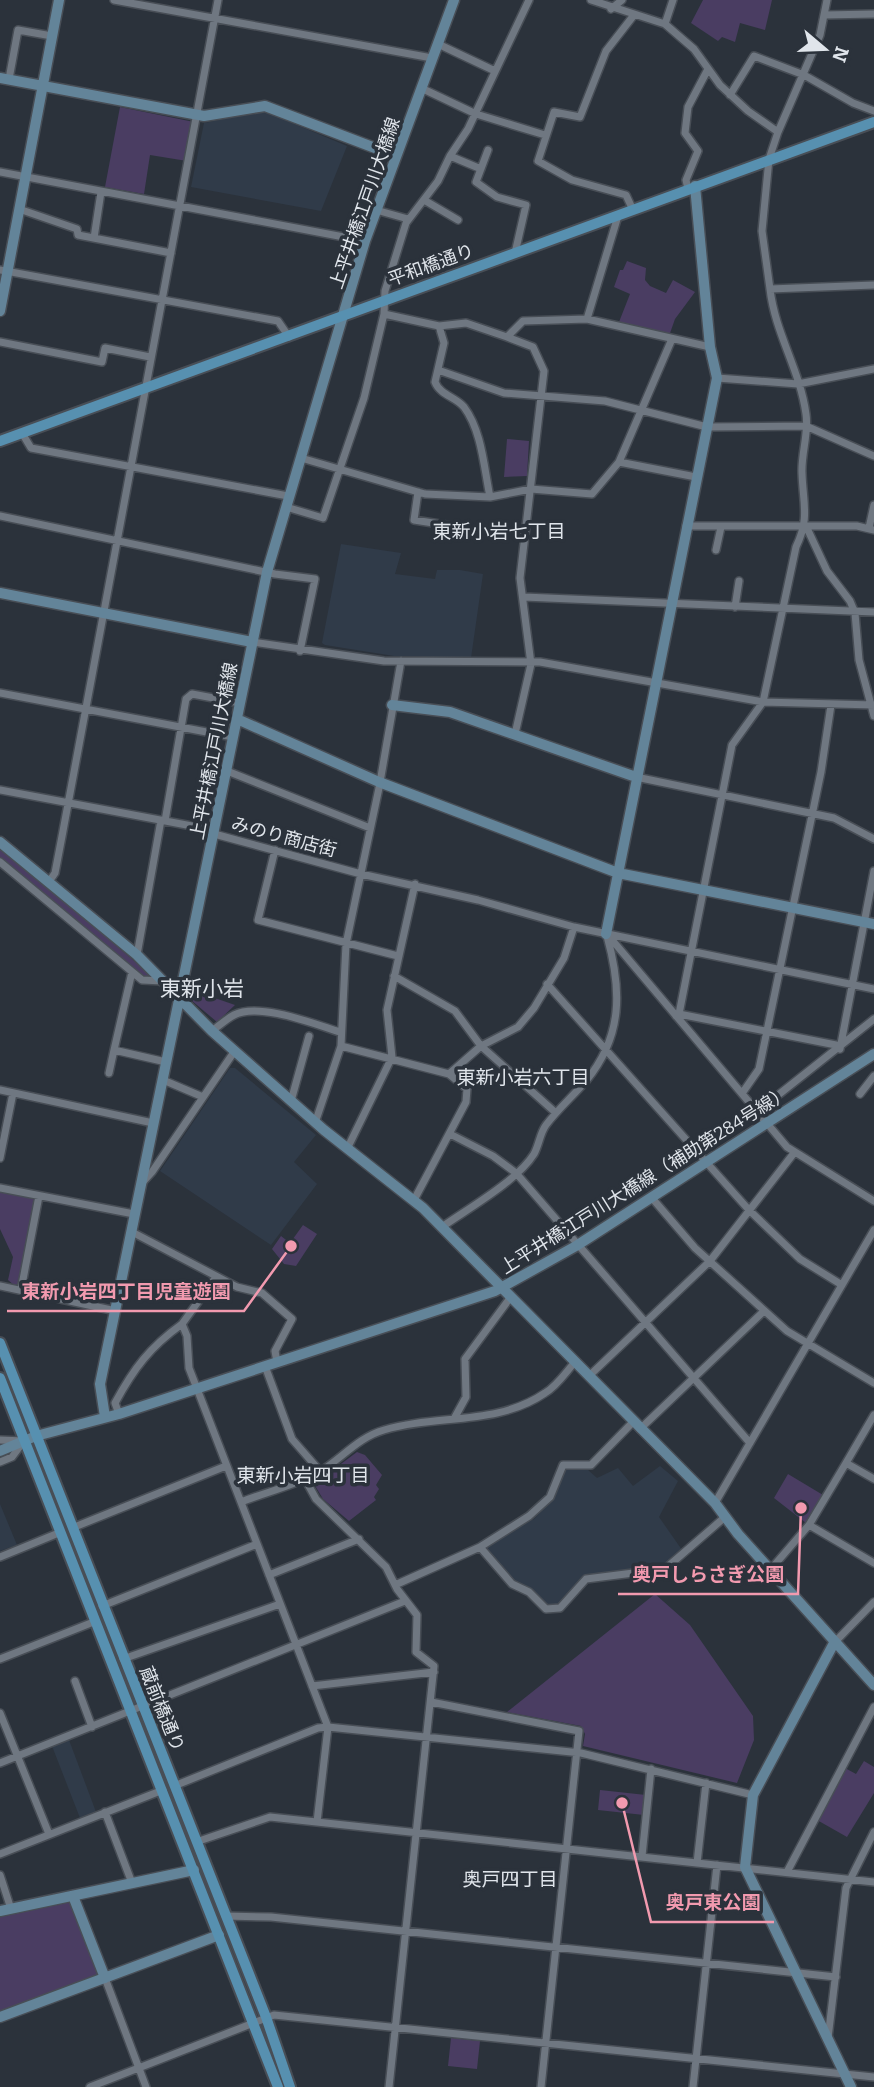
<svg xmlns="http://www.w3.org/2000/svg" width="874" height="2087" font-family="Bitter,'Noto Sans JP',serif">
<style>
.built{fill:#303b49}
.green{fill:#4a3d62}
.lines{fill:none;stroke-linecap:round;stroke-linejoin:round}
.street-casing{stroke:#484e56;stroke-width:10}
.secondary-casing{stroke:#484e56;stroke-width:13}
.primary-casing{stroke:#484e56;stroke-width:14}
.street{stroke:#6f7781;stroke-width:7}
.secondary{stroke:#638499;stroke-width:10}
.primary{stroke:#5790b0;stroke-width:10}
.labels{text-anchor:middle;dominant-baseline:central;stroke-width:7;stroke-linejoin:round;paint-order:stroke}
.street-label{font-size:18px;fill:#e0e5eb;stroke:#2b323b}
.neighbourhood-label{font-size:19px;fill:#e0e5eb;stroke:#2b323b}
.quarter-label{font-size:21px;fill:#e0e5eb;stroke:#2b323b}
.leader{fill:none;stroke:#f29aaf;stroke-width:2.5}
.callout-dot{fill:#f29aaf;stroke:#2b323b;stroke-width:2.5}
.callout-label{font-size:19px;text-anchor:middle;font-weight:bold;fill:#f29aaf;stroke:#2b323b;stroke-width:7;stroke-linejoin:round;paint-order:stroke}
</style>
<rect width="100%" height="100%" fill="#2b323b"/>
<path class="built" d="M264 111 347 146 321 211 191 187 204 123Z
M341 544 401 553 395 574 435 579 437 570H460L483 574 471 658 394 656 325 645 322 643Z
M230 1068H235L316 1135 294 1162 317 1184 271 1245 160 1171Z
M660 1466 678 1481 659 1517 682 1550 665 1566 585 1577 560 1605 547 1607 530 1589 516 1582 502 1569 486 1549 492 1541 534 1519 552 1500 565 1468 588 1470 597 1478 618 1468 633 1486Z
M0 1504 17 1545 0 1551Z
M69 1740 96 1812 80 1818 52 1746Z"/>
<path class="green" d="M703 0H772L765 30 740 23 735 42 722 37 718 41 691 23Z
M120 107 194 122 187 161 150 155 144 194 105 187Z
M627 261 646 268 645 280 650 286 666 293 673 280 695 292 675 319 669 336 619 322 630 294 614 287 620 270H623Z
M507 439 529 441 527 476 504 477Z
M0 847 153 977H142L0 858Z
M186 988 235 1005 217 1022 185 995Z
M0 1190 38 1196 19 1283 15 1286 8 1280 13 1257 0 1229Z
M303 1225 317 1234 296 1266 284 1264 272 1249 281 1236 290 1243Z
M357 1452 365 1455 382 1475 376 1485 379 1489 374 1497 376 1500 349 1521 323 1499 314 1484Z
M788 1474 823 1495 806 1523 774 1498Z
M655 1594 690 1625 753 1716 754 1740 737 1783 583 1746 585 1734 581 1726 507 1712Z
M864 1761 874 1767V1793L847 1837 817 1820 845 1768 856 1774Z
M600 1790 646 1795 644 1815 598 1810Z
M72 1898 103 1977 0 2016V1913Z
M451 2038 480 2041 477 2069 448 2066Z"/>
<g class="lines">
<g class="street-casing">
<path id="street" d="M114 0 432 58
M591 0 665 24 694 49 720 85 748 111 778 132
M827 0 820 35 778 132 769 159 762 231 770 289 874 285
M611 9 622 0
M824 15 874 14
M665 24 673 0
M438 44 495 71
M9 79 18 30 52 36
M421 88 476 114 545 135
M730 95 754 56 804 75 853 103 874 111
M488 150 476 182 497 197 526 205 515 253
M450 156 481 169
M0 172 365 241
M688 189 686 180 698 151 685 133 688 107 707 71
M424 200 458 220
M19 209 77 229 78 235 171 253
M376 210 408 219
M633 210 626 195 572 180 538 161 554 112 580 117 606 51 634 15
M94 238 101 192
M0 270 278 321 289 337
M384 314 439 326 466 323 507 337 523 321 587 319 710 347
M587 319 618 216
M439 326 444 343 435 382C440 395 456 397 464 407 482 431 484 468 490 497
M507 337 533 347 544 371 520 578 531 664 515 734
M0 342 102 362 105 348 150 357
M438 370 504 393 605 401 707 427 806 426 874 456
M717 378 798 384 874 369
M22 433 31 448 288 496
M301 458 425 494 490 497 531 489 592 494 619 462 672 339
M619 462 696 477
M418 492 414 520 459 527
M286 507 323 518 364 398 384 314 385 291 406 223 438 181 450 156 468 129 529 0
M0 516 275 574 315 579 300 651
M686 526H857L874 530
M806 526 827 571 850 601 855 613 859 660 874 716
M869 528 874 505
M716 550 721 527
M524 597 874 612
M735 607 739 581
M252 642 384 661 540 662 763 702 874 705
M0 693 233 737
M227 771 370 828
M636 777 834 818 874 839
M0 790 208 829 218 835 361 874 478 900 574 927 874 989
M165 821 186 699 192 694 240 703
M275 850 258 920 398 956
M0 862 142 980 163 981
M48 883 55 873 63 831 218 0
M607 934 787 1147 874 1201
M137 955 161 820
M132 972 114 1050 166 1062
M394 976 455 1011 481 1046 556 1113
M547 984 749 1210 800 1259 842 1285
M679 1014 732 745 763 702 796 547C810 518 803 504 802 473 801 454 809 433 806 414 800 370 775 333 770 289
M676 1016 679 1014 836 1045 840 1049 874 871
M212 1031C219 1026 226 1019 234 1015 259 1002 314 1024 340 1032
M341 1046 449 1074 467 1089 466 1102 414 1200
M109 1073 114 1050
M449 1074 481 1046 518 1027 534 1008 564 958 574 927
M163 1080 203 1097
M0 1090 153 1123
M743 1092 759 1069 821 772 831 705
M860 1094 874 1076
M291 1101 309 1036
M758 1111 874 1019
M315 1123 341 1046 346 944 379 788 401 661
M450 1134 493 1156 516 1173 750 1443
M347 1149 392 1057 387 1010 415 884
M0 1158 13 1093
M142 1183 152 1172 234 1052
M0 1188 134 1214
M652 1198 695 1248 787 1331 874 1383
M442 1227C469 1208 517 1181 534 1154 539 1145 540 1133 546 1125 558 1109 573 1096 586 1081 623 1036 622 990 607 936
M132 1232 237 1287 262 1293 292 1319 275 1351 277 1362
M0 1286 116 1311
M21 1290 39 1196
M182 1324 216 1277
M265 1366 292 1439 320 1471
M589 1376 710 1261 794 1153
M119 1414 115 1403C134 1368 150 1347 182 1324L187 1336 189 1368 328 1727 317 1822
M455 1417 466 1397 465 1359 510 1298
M640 1429 764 1311
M0 1440 24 1441 12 1457 0 1462
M846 1463 874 1415
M305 1479 316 1499 386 1567 397 1589 417 1615 416 1652 434 1666 389 2087
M874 1479 846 1463 809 1525 874 1563
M241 1502C266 1492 297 1485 321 1471 342 1458 359 1437 384 1430 437 1414 497 1426 545 1393 557 1386 566 1372 575 1362
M715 1503 874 1230
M72 1528 226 1466
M480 1547 512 1584 529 1592 546 1609 560 1608 586 1579 665 1569 725 1517
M0 1557 61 1532
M771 1569 809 1525
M269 1575 359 1539
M395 1585 480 1547 529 1516 550 1497 563 1465H591L633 1422
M102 1606 257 1544
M834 1643 874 1602
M0 1659 96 1621
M123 1659 280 1604
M75 1681 92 1727
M312 1686 434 1672
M431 1702 579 1731 541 2087
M0 1713 49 1834
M0 1763 405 1601
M174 1786 318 1728 328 1727 581 1753 753 1795
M105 1812 132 1883
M196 1842 270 1817 874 1882
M0 1854 163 1790
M642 1856 651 1769
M697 1863 706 1783
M787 1872 874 1707
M0 1875 11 1909
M225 1916 271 1917 836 1977
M105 1978 146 2087
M828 2038 846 1888 874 1832
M90 2087 274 2015 874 2077
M693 2087 717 1865"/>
</g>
<g class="secondary-casing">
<path id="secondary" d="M0 78 204 116 265 106 396 156
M0 311 59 0
M0 593 252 642
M392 705 450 712 636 777
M237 719 379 782 618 873 874 924
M0 842 137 955 212 1031 324 1130 423 1208 715 1503 738 1534 874 1685
M606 934 717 378 710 347 695 186
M105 1417 100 1384 267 572 365 241 454 0
M0 1451 36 1436 119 1414 495 1291 576 1246 874 1054
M834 1643 753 1795 745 1867 851 2087
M73 1896 105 1978
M0 1911 194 1870
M0 2017 219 1935"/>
</g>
<g class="primary-casing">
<path id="primary" d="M0 441 874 122
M0 1343 266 2017 290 2087
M0 1378 278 2087"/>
</g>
<use href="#street" class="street"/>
<use href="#secondary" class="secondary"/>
<use href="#primary" class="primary"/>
</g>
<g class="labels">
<g class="street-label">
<text transform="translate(365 203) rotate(-71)">上平井橋江戸川大橋線</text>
<text transform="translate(431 265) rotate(-20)">平和橋通り</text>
<text transform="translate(214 751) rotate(-79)">上平井橋江戸川大橋線</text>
<text transform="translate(284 837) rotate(15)">みのり商店街</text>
<text transform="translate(645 1180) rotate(-32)">上平井橋江戸川大橋線（補助第284号線）</text>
<text transform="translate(162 1709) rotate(68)">蔵前橋通り</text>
</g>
<g class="neighbourhood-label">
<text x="499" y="531">東新小岩七丁目</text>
<text x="523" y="1077">東新小岩六丁目</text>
<text x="303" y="1475">東新小岩四丁目</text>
<text x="510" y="1879">奥戸四丁目</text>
</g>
<g class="quarter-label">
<text x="202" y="989">東新小岩</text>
</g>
</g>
<path class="leader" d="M291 1246L244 1311H7M801 1508L798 1594H618M622 1803L651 1922H774"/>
<g class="callout-dot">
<circle cx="291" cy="1246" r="7"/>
<circle cx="801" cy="1508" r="7"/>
<circle cx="622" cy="1803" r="7"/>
</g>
<g class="callout-label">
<text x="126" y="1298">東新小岩四丁目児童遊園</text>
<text x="708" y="1581">奥戸しらさぎ公園</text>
<text x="713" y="1909">奥戸東公園</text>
</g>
<g transform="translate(825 49) rotate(109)" stroke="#2b323b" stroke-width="5" paint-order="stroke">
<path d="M0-5L12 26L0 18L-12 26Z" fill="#e0e5eb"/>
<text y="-10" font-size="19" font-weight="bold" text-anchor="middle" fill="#e0e5eb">N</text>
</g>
</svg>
